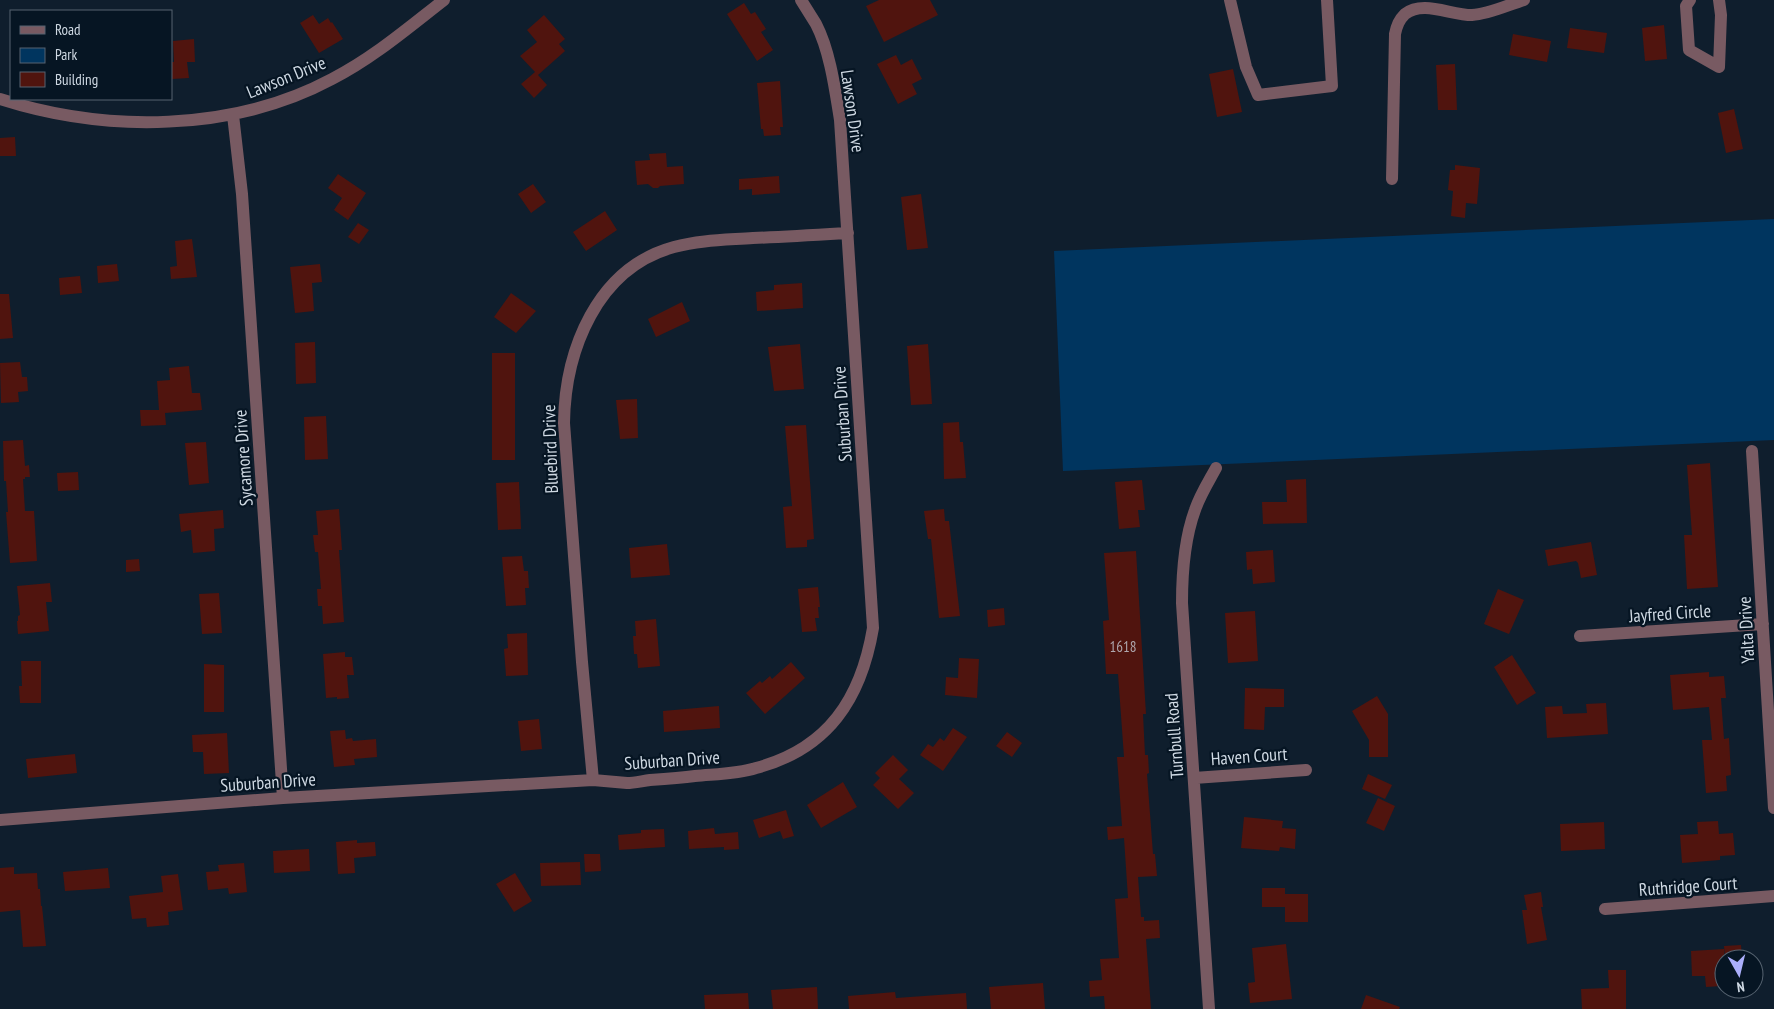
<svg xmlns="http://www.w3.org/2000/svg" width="1774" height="1009" font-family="'PT Sans Narrow',sans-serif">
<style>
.green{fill:#00355f}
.building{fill:#50140e}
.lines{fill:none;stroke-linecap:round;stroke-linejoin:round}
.minor{stroke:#785a62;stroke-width:12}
.labels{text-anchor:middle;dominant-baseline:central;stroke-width:4.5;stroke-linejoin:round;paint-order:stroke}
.number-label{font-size:15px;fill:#afa8ae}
.street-label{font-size:18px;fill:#cfd9e3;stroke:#061523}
</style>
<rect width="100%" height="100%" fill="#0f1e2d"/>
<path class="green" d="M1774 219V440L1063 471 1054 251Z"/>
<path class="building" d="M879 0H930L938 15 884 42 866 6Z
M744 3 751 14 755 12 766 29 761 32 773 50 757 61 727 14Z
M313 15 319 24 328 18 331 23 332 22 343 39 319 53 300 23Z
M544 15 565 39 559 44 565 51 538 75 547 85 534 98 521 84 535 72 520 56 537 42 527 30Z
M1664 25 1667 59 1645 61 1642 28Z
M1570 28 1607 33 1604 53 1567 48Z
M1513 34 1551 41 1547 62 1509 55Z
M194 39 195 62H187L189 78 172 79 171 62H174L173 41Z
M896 55 901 65 912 59 922 79 912 84 917 94 898 104 877 64Z
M1455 64 1457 110H1438L1436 65Z
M1233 69 1242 112 1217 117 1209 74Z
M780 81 783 127H780L781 135 764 136 763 129H761L757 83Z
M1734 109 1743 149 1726 153 1718 113Z
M15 137 16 156H0V138Z
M666 153 667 167 683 166 684 184 660 186 658 188H653L648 184 637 185 635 161 650 160 649 154Z
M1455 165 1480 168 1477 204 1466 203 1465 218 1451 216 1453 191 1448 190 1450 170H1455Z
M338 174 366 193 348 220 334 210 342 198 328 188Z
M779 176 780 193 752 195V189L739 190V179Z
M533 184 546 202 531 213 518 194Z
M921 194 928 248 907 250 901 197Z
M605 211 617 230 586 251 573 232Z
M358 223 369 230 359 244 348 237Z
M192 239 197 277 171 279 170 267 177 266 175 241Z
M117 264 119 281 98 283 97 266Z
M320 264 322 282 312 283 314 311 295 313 290 267Z
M80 276 82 293 60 295 59 278Z
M802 283 803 308 757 311 756 292 774 290V285Z
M511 293 536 311 516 333 494 317Z
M0 294H9L13 338 0 339Z
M682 302 690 321 656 337 648 319Z
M315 342 316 383 296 384 295 343Z
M800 344 804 389 774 391 768 347Z
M928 344 932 404 911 405 907 346Z
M492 353H515V460H492Z
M20 362 22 377H27L28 391 18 392 19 402 1 403 0 363Z
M189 366 192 393H200L202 410 165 413 166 425 141 426 140 410H159L157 381 170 380 169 368Z
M637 399 638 438 620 439 616 400Z
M326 416 328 459 305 460 304 417Z
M959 422 960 442H963L966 478 944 479 943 423Z
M806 425 814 539 807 540V547L786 548 783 507 792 506 785 426Z
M23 440 25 466 29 465 30 477H25V479H23L25 511H34L37 561 10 563 6 512H8L6 481H4L3 441Z
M206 442 209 483 189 485 185 443Z
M1710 463 1718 587 1687 589 1684 535H1692L1687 465Z
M78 472 79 490 58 491 57 473Z
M1306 479 1307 523 1263 524 1262 502H1287L1286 480Z
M1142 480 1145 510H1138L1140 527 1119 529 1115 482Z
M519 482 521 529 498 530 496 483Z
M339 509 342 550H339L344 622 323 624 322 606H318L317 589H321L318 552H315L313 535H318L316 511Z
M944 509 945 521H949L960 616 939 618 931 539H928L924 511Z
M223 510 224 528 214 529 215 551 193 553 191 530 181 532 179 514Z
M1591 542 1597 575 1581 578 1578 563 1576 561 1548 566 1545 550Z
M667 544 670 575 631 578 629 548Z
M1273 550 1275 582 1253 584 1252 569 1247 570 1246 552Z
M1136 551 1146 714H1143L1145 755H1148L1149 773 1147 774 1153 854H1155L1157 876 1138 877 1141 917H1144V921L1159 920 1160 938 1146 939 1151 1009H1105L1104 996 1090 997 1089 981 1102 980 1100 959 1119 958 1115 899 1128 898 1124 838 1108 840 1107 827 1122 826 1117 757H1124L1118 674H1106L1103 621 1109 620 1104 553Z
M522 556 524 571H528L529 588H525L526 605 506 606 502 557Z
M139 559 140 571 126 572V560Z
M50 583 52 602H46L49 631 18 634 17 621H18V616L20 615 17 586Z
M818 587 820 607H818L819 618H815L817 631 802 632 798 589Z
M1498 589 1524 600 1509 634 1484 624Z
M219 593 222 633 202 634 199 594Z
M1004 608 1005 625 988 627 987 610Z
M1255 611 1258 661 1228 663 1225 613Z
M656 619 660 666 638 668 637 654H634L633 636H636L635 621Z
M527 633 528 675 506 676 504 649 508 648 507 634Z
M345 652V657H352L354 675H347L349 698 337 699V697L326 698 323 654Z
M1512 655 1536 693 1517 705 1494 667Z
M959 658 979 659 977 698 945 695 946 677 958 678Z
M21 661H41V703H20L19 686H22Z
M791 662 805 678 765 714 746 693 760 681 762 683 770 676 772 679Z
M204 664 224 665V712H204Z
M1709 672V677L1724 676 1726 698H1721L1724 739 1729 738 1731 775 1726 776 1727 791 1706 793 1702 740H1712L1709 707 1673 710 1670 675Z
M1245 688 1284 689V707H1265L1264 730 1244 729Z
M1377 696 1388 714V757H1369V740L1352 711Z
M1606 703 1608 734 1547 738 1545 707 1562 706 1563 714 1587 713 1586 704Z
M719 706 720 728 664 732 663 711Z
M539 719 542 749 521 751 518 721Z
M953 728 967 737 943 771 920 755 928 744 933 747 940 738 944 741Z
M345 730 346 739 352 738 353 741 376 739 377 757 354 759 355 765 334 767 330 731Z
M1007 732 1022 743 1012 757 996 746Z
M227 733 229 773 204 774 203 752H193L192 735Z
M75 754 77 773 28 778 26 759Z
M893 755 908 770 899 779 914 793 898 809 873 785 880 778 875 773Z
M1368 774 1392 785 1385 799 1362 789Z
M843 782 857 807 821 828 807 805Z
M1378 798 1395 806 1384 831 1366 823Z
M786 810 794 836 783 839 780 831 759 838 753 820Z
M1244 817 1283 821 1282 828 1296 829 1295 849 1280 847 1279 851 1241 848Z
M1718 821 1719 834 1733 833 1735 855 1720 856V860L1682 863 1680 835 1698 834 1697 822Z
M1604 822 1605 849 1561 851 1560 824Z
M714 828 715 834 738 832 739 849 724 850V847L689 849 688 831Z
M664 829 665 847 619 850 618 835 641 833V830Z
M357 840V843L375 842 376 856 354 858 355 873 338 874 336 842Z
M309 849 310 871 274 873 273 851Z
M584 854H600L601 871 585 872Z
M580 862 581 885 541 886 540 863Z
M244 863 247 892 229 894 228 888 208 890 206 872 219 871 218 865Z
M14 867V874L37 873 38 889H40L41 906H42L46 946 23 947 20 910 0 912V868Z
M108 868 110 888 65 891 63 872Z
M515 873 532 901 514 912 496 884Z
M178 874 183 910 168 912 169 925 147 927 146 918 132 919 129 896 163 892 161 876Z
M1262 888H1285V894H1308V922H1285V907H1262Z
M1541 892 1543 907H1541L1547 940 1527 944 1522 910H1527L1524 895Z
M1286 944 1292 999 1250 1003 1248 983 1255 982 1252 948Z
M1741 945 1742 959H1725L1724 946Z
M1724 949V975H1722V986L1706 987 1705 976H1692L1691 951Z
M1608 970H1626V1009H1582L1581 989 1609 988Z
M1043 983 1045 1009H991L989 987Z
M817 987 818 1009H773L771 990Z
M895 992 896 998 966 993 967 1009H849L848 996Z
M748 993 749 1009H705L704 995Z
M1366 995 1400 1007 1399 1009H1361Z"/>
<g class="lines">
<path class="minor" d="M1230 0 1246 67 1258 95 1332 86 1327 0
M1690 0 1686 6 1689 50 1719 67 1721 15 1719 0
M0 99C106 133 233 132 332 79 373 58 408 28 444 0
M233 115 242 194 283 798
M1392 179 1395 34C1397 25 1399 20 1405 14 1423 0 1450 15 1472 15 1489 14 1508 5 1524 0
M1752 451 1774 808
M1580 636 1763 624
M1194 778 1306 770
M593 780 582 662 564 423C565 350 597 268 674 247 700 240 726 240 753 238 785 237 816 235 848 233
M0 820 283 798 593 780C604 781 616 782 627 783 634 783 642 781 650 780 665 779 680 778 695 776 716 774 737 774 756 768 828 749 861 699 873 628L840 120C835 89 830 51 816 24 811 16 806 8 801 0
M1605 909 1774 896
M1209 1009 1182 603C1182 572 1184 540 1195 510 1200 495 1209 481 1216 468"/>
</g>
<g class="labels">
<g class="number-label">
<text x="1123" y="646">1618</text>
</g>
<g class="street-label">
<text transform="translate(286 77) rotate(-22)">Lawson Drive</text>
<text transform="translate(853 111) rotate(82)">Lawson Drive</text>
<text transform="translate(842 414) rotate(-94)">Suburban Drive</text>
<text transform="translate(550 449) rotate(-92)">Bluebird Drive</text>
<text transform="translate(243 458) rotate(-94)">Sycamore Drive</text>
<text transform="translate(1670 613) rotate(-4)">Jayfred Circle</text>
<text transform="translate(1746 630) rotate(-93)">Yalta Drive</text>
<text transform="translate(1174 736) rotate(-94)">Turnbull Road</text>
<text transform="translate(1249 756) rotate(-4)">Haven Court</text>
<text transform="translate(672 760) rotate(-4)">Suburban Drive</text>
<text transform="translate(268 782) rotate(-4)">Suburban Drive</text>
<text transform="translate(1688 886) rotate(-4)">Ruthridge Court</text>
</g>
</g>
<rect x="10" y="10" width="162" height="90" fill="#061523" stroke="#566370"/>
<rect x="20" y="26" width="25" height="8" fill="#785a62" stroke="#566370"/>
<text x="55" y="35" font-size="15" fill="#cfd9e3">Road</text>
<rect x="20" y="48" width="25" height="15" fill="#00355f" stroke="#566370"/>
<text x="55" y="60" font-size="15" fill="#cfd9e3">Park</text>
<rect x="20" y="72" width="25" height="15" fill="#50140e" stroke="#566370"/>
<text x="55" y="85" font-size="15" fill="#cfd9e3">Building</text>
<g transform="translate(1739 974) rotate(172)"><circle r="24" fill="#061523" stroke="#566370"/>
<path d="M0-4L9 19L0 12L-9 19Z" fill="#abaffb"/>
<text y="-8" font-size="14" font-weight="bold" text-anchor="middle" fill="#cfd9e3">N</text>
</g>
</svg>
